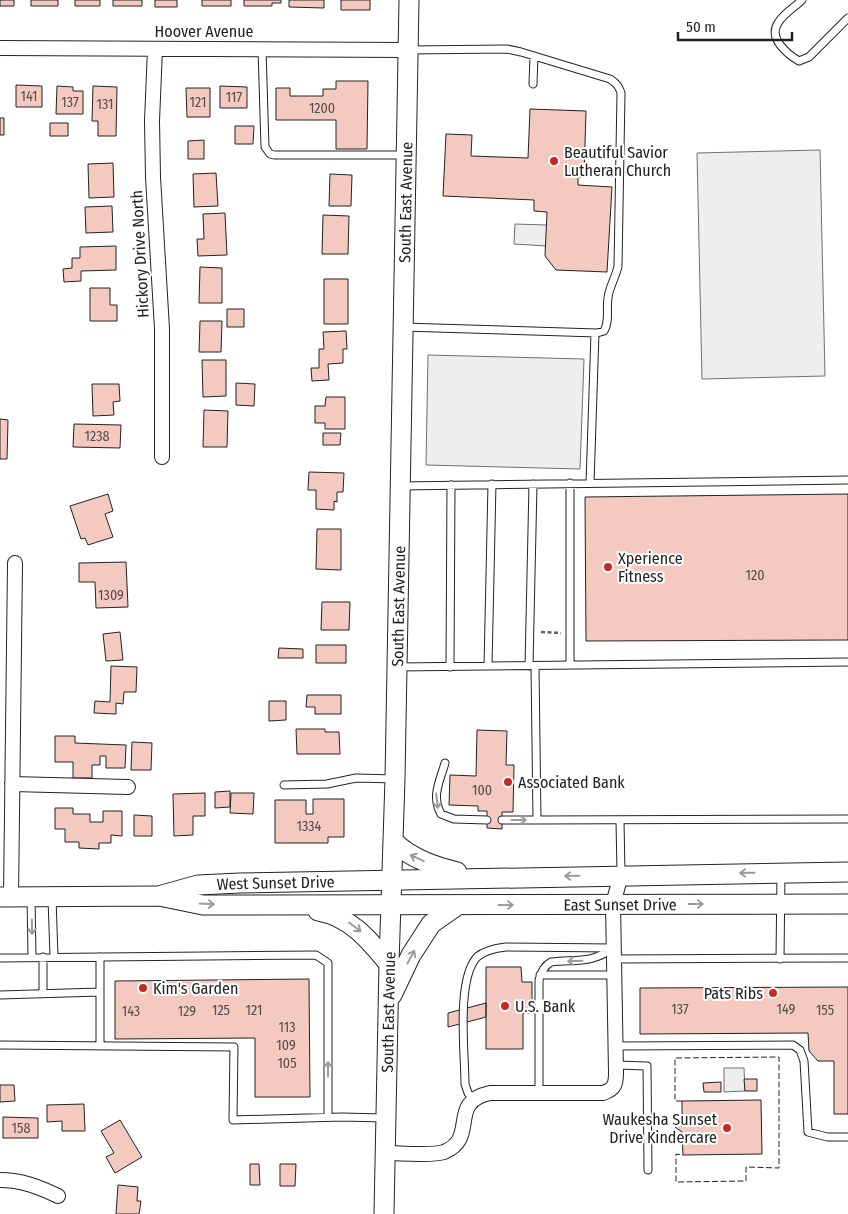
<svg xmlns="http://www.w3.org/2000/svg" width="848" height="1214" font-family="'Fira Sans Condensed',sans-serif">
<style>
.green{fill:#eee;stroke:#6f6f6f}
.building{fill:#f3c9c0;stroke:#222}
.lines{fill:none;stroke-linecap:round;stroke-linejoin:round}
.service-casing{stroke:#222;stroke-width:9}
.minor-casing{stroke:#222;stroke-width:16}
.secondary-casing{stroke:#222;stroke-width:21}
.path{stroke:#646464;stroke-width:2.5;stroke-dasharray:4 2.5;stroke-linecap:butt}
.service{stroke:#fff;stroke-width:7}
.minor{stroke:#fff;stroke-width:14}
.secondary{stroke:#fff;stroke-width:19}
.fence{stroke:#222;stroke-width:1;stroke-dasharray:6 2.5;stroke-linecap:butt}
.oneway{stroke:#9c9c9c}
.poi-dot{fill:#c62828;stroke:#fff;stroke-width:2}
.labels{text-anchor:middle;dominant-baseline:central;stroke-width:4;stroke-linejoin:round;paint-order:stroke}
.number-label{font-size:14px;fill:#564c4a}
.street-label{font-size:16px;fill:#222;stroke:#fff}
.poi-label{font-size:16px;fill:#222;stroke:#fff;text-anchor:start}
</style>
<rect width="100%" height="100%" fill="#fff"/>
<path class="green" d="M820 150 825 376 702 379 697 153Z
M515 224 547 225 546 246 514 244Z
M428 355 584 359 580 469 426 465Z
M724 1068H744L745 1091 724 1092Z"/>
<path class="building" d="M0 0H14V6H0Z
M31 0H58V6H31Z
M75 0H100V6H75Z
M113 0H142V6H113Z
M155 0H177V7H155Z
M202 0H231V6H202Z
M244 0H281V3H272V6H244Z
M289 0H324V8L289 7Z
M341 0H370V10H341Z
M336 81H368L367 149H336V120H276V88H290V96H323V89H336Z
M16 85 42 86V107H16Z
M57 86 73 87V91H83V114H56Z
M93 86 117 87 116 136H98V121H92Z
M220 86 247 87V108H220Z
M186 88H210V117H187Z
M530 109 586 111 584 177H578V185L612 187 607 272 556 270 545 256 547 212 534 211V200L443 196 446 134 472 135 471 156 528 158Z
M0 118H4V135H0Z
M50 123H68V136H50Z
M235 126H254L253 144H235Z
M204 140V159H188V141Z
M113 163 114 197 89 198 88 164Z
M216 173 218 206 194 207 193 174Z
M330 174 352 175 351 206H329Z
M112 206 113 232 86 233 85 207Z
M225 213 227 255 198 256 197 239H204L203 214Z
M323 215 349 216 348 254H322Z
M116 246V270L81 271V281L64 282 63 269 72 268V258H80V247Z
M200 267 222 268V303H199Z
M324 279H348V324H324Z
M90 288H110V305H117V321H90Z
M227 309H244V327H227Z
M200 321H222L221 352H199Z
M346 331 347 349H343V363L328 364 329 380 312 381 311 368H319V349H324L323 332Z
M202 360H226V396L203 397Z
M236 383 255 384 254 406 236 405Z
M92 384H119L120 401 113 402 114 415 93 416Z
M326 397H345V429H325V423H315V406H325Z
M204 410 228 411 227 447H203Z
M0 419 8 420 7 459H0Z
M74 424 121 425 120 448 73 447Z
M323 433H341L340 445H323Z
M309 472 344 473 343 492H337V502L334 501V510L316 509V490H308Z
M108 494 113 511 105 514 113 537 88 545 85 538 81 539 70 506Z
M848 494V640L586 641 585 497Z
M317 529H341V570L316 569Z
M126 562 128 607 96 608 95 582H79V563Z
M322 602H350L349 630H321Z
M120 632 123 660 106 661 103 634Z
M316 645H346V663H316Z
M279 648 303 649V658H278Z
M111 666 137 667 136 692H124L123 704 116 703V714L94 713 95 701 110 702Z
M307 695H341V714H315V707H306Z
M269 701H286V720L269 721Z
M296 729H325V732H339L340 754H297Z
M477 730 507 731 506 765H514L513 812H502V829L487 828V811H478V806L449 805 450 775 476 776Z
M55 736H75V743L126 745 125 768H106V756H100V765H92V778H73V762H55Z
M132 742 152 743 151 770H131Z
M230 791V807L215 808V792Z
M205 793V816H193V835L174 836 173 794Z
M231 793H254L253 814 230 813Z
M313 799H344V837H328V843H275V800H306V814H313Z
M55 808H73V814H90V822H103V811H122V836L111 835V843H99V849L79 848V842H65V829H55Z
M134 815 152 816V836H134Z
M486 967H521L522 982H532V1013H523V1049H486Z
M309 979 310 1097H255V1038L115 1039V981Z
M848 987V1114H834V1061H818L809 1051 808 1033 640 1034V988Z
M486 1003V1017L448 1027V1013Z
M744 1079H757V1091H745Z
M721 1082V1092H704L703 1083Z
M0 1085H14L15 1101 0 1102Z
M761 1100 762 1154 683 1155 682 1132 675 1127 682 1123V1101Z
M84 1104 85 1131H62V1121L47 1122V1105Z
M3 1117 38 1118V1138H3Z
M120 1120 142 1157 115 1173 106 1157 114 1153 101 1131Z
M250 1164H259L260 1185H250Z
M280 1164H296L295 1186H280Z
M118 1185 138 1187 137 1201H141L139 1214H116Z"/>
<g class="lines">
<g class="service-casing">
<path id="service" d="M802 0C795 7 783 14 778 23 768 38 787 54 799 61L809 57 848 18
M262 49 265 147 270 154 274 155H406
M533 84 534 56
M403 327 597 333 604 331C610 321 606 309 608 298 609 287 616 277 618 266L621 93C619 86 616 83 610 79L521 52 507 49 408 50
M570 483V665
M590 483 595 333
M401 486 848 480
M488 666 492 484
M529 666 533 484
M535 666 537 820 848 819
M398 667 848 662
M450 667 451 485
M445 763C440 781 431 796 441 814L454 819 487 820
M284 785 327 784 356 778 395 779
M502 820H537
M620 820 621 875
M31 897 32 957
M52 898 54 957
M100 957V1046
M0 958 316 955 328 963V1117
M614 959 848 958
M780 959 781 873
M540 975H614
M43 993V957
M0 995 100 992
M0 1045 234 1047 233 1120 342 1117 384 1118
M616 1046 793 1045 800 1050 804 1061 808 1132 827 1137H848
M616 1065 647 1066 648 1170
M539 1093V980C541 972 544 966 551 962 576 959 591 964 613 948
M474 1099 468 1093 465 1084C465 1053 456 980 477 957 485 950 496 948 506 947L613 948"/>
</g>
<g class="minor-casing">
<path id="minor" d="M0 48 408 50
M155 49 152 121 153 177 162 329V457
M12 784 128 787
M11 897 15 563
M386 1153C400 1153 432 1156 444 1152 479 1138 447 1102 490 1093H603C615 1089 616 1084 616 1072L613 904 621 875
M0 1180C22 1180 39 1187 58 1196"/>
</g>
<g class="secondary-casing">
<g id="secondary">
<path d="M394 842C412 859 434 866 457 872"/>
<path id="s1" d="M162 895 198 885 240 883 848 872"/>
<path id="s2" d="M0 897 159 896 203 905 848 904"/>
<path d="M318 911C351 917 369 940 389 964"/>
<path d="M392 995 411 955 431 924 458 905"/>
<path id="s3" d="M384 1214 389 964 395 779 409 0"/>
</g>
</g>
<path class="path" d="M541 632 561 633"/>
<use href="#service" class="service"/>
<use href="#minor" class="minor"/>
<use href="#secondary" class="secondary"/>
<path class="fence" d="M682 1101H675V1058L779 1057V1168L746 1167V1181L676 1182V1154L683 1155"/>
</g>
<defs><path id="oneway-shaft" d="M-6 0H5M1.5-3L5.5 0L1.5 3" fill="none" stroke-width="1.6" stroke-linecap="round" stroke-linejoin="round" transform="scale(1.25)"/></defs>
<g class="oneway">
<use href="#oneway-shaft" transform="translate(437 801) rotate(83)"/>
<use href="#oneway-shaft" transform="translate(519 820)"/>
<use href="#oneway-shaft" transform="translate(417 858) rotate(-155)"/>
<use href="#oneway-shaft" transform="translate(747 873) rotate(179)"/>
<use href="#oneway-shaft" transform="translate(572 876) rotate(179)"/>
<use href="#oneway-shaft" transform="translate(207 904) rotate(3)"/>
<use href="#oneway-shaft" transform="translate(696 904)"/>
<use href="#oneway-shaft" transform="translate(506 905)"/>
<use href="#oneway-shaft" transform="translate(32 927) rotate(89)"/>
<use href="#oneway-shaft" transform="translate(355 927) rotate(37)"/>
<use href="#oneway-shaft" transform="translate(411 957) rotate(-61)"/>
<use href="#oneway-shaft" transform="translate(575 961) rotate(178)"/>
<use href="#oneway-shaft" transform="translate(328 1069) rotate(-90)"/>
</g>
<g class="poi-dot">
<circle cx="554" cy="161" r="5"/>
<circle cx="608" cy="567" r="5"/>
<circle cx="508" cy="782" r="5"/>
<circle cx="143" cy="988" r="5"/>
<circle cx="773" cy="993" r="5"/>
<circle cx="505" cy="1006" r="5"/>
<circle cx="727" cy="1128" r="5"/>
</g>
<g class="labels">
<g class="number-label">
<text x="29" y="96">141</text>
<text x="234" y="97">117</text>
<text x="70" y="102">137</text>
<text x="198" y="102">121</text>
<text x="105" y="104">131</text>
<text x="322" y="108">1200</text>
<text x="97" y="436">1238</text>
<text x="755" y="575">120</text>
<text x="111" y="595">1309</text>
<text x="482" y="790">100</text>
<text x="309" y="826">1334</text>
<text x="680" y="1009">137</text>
<text x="786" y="1009">149</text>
<text x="221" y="1010">125</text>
<text x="254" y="1010">121</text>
<text x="825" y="1010">155</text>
<text x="131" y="1011">143</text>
<text x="187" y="1011">129</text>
<text x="287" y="1027">113</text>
<text x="286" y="1045">109</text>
<text x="287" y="1063">105</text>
<text x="21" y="1128">158</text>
</g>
<g class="street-label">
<text x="204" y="31">Hoover Avenue</text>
<text stroke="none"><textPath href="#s3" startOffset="1012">South East Avenue</textPath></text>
<text transform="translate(140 254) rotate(-93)">Hickory Drive North</text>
<text stroke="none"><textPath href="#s3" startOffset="608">South East Avenue</textPath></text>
<text stroke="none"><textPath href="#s1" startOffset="115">West Sunset Drive</textPath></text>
<text stroke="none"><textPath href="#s2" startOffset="621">East Sunset Drive</textPath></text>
<text stroke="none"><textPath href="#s3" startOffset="202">South East Avenue</textPath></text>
</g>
<g class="poi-label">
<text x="564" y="152">Beautiful Savior<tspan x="564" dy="18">Lutheran Church</tspan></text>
<text x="618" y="558">Xperience<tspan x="618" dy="18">Fitness</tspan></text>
<text x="518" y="782">Associated Bank</text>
<text x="153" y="988">Kim's Garden</text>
<text x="763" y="993" text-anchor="end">Pats Ribs</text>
<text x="515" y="1006">U.S. Bank</text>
<text x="717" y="1119" text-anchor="end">Waukesha Sunset<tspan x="717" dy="18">Drive Kindercare</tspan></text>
</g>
</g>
<path d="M678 32v8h114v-8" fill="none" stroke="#222222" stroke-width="2.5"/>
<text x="686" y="32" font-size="15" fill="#222222" stroke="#ffffff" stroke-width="4" paint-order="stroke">50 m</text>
</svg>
